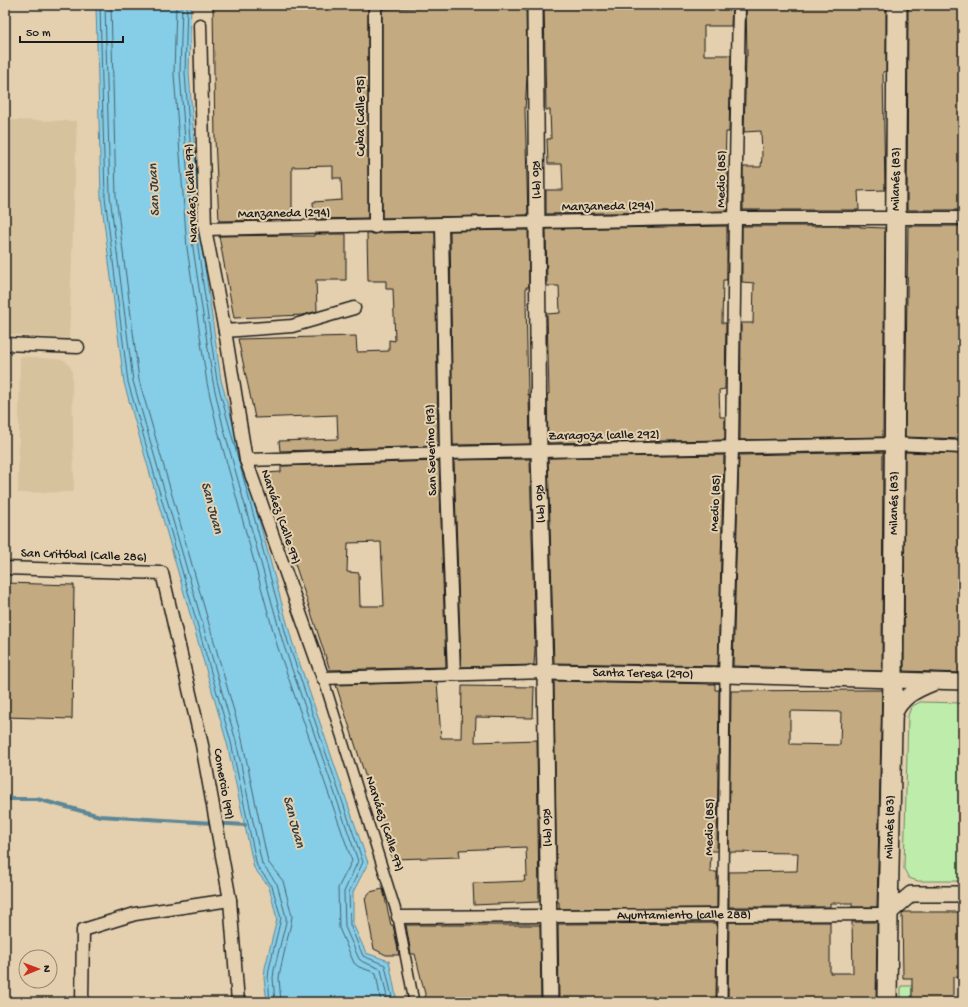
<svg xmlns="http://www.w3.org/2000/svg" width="968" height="1007" font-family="'Gochi Hand',sans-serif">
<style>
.built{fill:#d6c29d}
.green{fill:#beedab;stroke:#6d8464}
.water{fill:#86cde7;stroke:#5c8696}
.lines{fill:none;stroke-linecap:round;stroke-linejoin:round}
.shore{stroke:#46636d;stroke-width:1}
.stream{stroke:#5c8696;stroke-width:4}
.building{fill:#c3aa81;stroke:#1c1c1c;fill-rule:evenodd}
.pedestrian-casing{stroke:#1c1c1c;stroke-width:12}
.minor-casing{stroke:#1c1c1c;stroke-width:15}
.tertiary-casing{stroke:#1c1c1c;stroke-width:18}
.primary-casing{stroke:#1c1c1c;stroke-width:22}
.pedestrian{stroke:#e4d0ae;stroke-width:9}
.minor{stroke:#e4d0ae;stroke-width:12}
.tertiary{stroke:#e4d0ae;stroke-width:15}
.primary{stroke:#e4d0ae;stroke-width:19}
.labels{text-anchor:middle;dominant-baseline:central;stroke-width:4;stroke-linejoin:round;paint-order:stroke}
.street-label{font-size:13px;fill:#1c1c1c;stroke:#e4d0ae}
.water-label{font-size:14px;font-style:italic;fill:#313f45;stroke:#e4d0ae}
</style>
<rect width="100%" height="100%" fill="#e4d0ae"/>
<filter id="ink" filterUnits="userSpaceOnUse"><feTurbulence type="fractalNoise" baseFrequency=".025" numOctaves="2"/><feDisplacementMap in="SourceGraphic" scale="8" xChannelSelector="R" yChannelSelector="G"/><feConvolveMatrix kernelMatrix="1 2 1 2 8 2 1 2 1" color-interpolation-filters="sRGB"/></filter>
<g filter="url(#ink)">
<path class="built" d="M5 120 77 121 69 339 5 334Z
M20 356 65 360 72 370 74 492 18 493Z"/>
<path class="green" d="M920 702 963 703V881H918L909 878 904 869 908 716 911 707Z
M901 986H912V1002H901Z"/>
<path class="water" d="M96 5H191L189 73 202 247 221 380 292 641 368 863 353 892V924L366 953 389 961 397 1002H267L264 978 265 968 277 919 269 887 254 868 227 743 124 383 101 197Z"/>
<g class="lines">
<path class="shore" d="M100 5 105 197 128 382 231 742 257 866 272 886 281 918 269 969 268 978 270 1002
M105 5 110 196 133 381 236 741 262 864 277 884 286 917V922L274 970 273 978 275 1002
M111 5 116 196 139 380 242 739 268 862 283 881 292 916 291 923 280 971 279 978 281 1002
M176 5 174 74 187 248 207 383 217 427 277 645 352 861 338 888 339 928 354 963 359 967 376 973 381 1002
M182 5 180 73 193 248 213 382 223 426 283 643 358 861 344 892 345 927 359 959 363 962 381 969 388 1002
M187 5 185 73 198 248 217 381 288 642 363 862 349 892 350 925 363 956 385 965 393 1002"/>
<path class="stream" d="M5 799H37L100 816 245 825"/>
</g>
<path class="building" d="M289 5H368V218L314 219 313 202 342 200 341 178H333V166L292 167V220L219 221 215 139 213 7Z
M488 5H526L527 77 525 110 528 215 382 218V9Z
M544 5H732L731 26H704V55H731L729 132H726L725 168H728V211L546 214V190H563L562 164H548L547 139H551L550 110H546Z
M746 5H886V71L883 72 885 190 858 191 859 210H743V167H761L762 156 761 131 744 132 746 56H747Z
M908 5H963V210H907Z
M727 226V280H723L722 323H726L725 389 719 390 720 417H725V440L548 443 547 394H549L547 314 560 313 559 286H547L546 229Z
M742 226H860V227L885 228 883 437 740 440 741 323H753L754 283 742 282Z
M908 226H963V439L905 437Z
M528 230 529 287H526V300L528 395 529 394 530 444 453 445 450 231Z
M435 232 438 446 280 451 279 441 338 439 337 415 255 418 238 339 356 336 357 352 389 351V340L395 341 393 289H386V281H368L367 233 375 234 379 233Z
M314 234H346V280H316L317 311 303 315 234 318 219 236 292 235V236H314Z
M883 452 882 671 733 666 739 455Z
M905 452 963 454V673L904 671Z
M724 455 718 666 554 663 548 458Z
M530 459 535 649 534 665 461 667 454 460Z
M439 461 446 667 330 670 265 473 281 472V466ZM381 542 384 606H360L359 573 347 572 348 543Z
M5 583 74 585 72 719 5 717Z
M554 681 715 684V690H719L717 851H711L710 872H717V908L559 909V902H557Z
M437 682 441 738H461L462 686 534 687 533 718 476 717 475 742 537 740 539 902 474 905 473 883 525 881 524 876H527L526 847 459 850 460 857 392 859 336 685Z
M858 690H882L877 907H852V903H830V907H729V872L797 871 798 853 729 852 731 691ZM790 711 841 712 840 745 790 744Z
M383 889 391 925H393L399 955H386L374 949 365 898 370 892Z
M904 912H963V977H953V1002H912V978H903L902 914Z
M729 922H830V973H853L852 922H877L876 1002H728Z
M717 923 716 1002H687V999L623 1002H559L558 924Z
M406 925H540L541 1002H427L415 954H411Z"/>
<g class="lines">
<g class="pedestrian-casing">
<path id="pedestrian" d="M323 678 398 917 414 1002
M722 1002 725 675"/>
</g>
<g class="minor-casing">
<g id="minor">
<path d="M200 25 205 229 225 331 246 460 323 678 545 672"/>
<path d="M442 225 446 453 454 674"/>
<path d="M375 227V5"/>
<path d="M205 229 735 218H963"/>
<path d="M225 331 292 326 354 308"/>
<path d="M5 344 78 347"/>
<path d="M246 460 446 453 895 444 963 447"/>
<path d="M5 568 162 573 202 745 230 900 238 1002"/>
<path d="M725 675 732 448 735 218 739 5"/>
<path id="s1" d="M398 917 888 914"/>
<path d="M82 1002 83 930 135 914 230 900"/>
</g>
</g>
<g class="tertiary-casing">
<g id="tertiary">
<path id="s2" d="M535 5 539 451 545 672 550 1002"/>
<path id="s3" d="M545 672 725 675 963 682"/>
<path d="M893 718C899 698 915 690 933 683"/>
<path d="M888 914 911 894H963"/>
</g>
</g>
<g class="primary-casing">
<g id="primary">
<path id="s4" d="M887 1002 888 914 893 680 897 5"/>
</g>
</g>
<use href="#pedestrian" class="pedestrian"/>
<use href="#minor" class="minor"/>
<use href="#tertiary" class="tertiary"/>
<use href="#primary" class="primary"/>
</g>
</g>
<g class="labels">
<g class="street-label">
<text transform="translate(361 116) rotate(-90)">Cuba (Calle 95)</text>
<text transform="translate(722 179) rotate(-89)">Medio (85)</text>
<text stroke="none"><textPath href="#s2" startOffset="175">Río (91)</textPath></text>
<text stroke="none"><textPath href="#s4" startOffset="823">Milanés (83)</textPath></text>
<text transform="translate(192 193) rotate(-93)">Narváez (Calle 97)</text>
<text transform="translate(608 207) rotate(-1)">Manzaneda (294)</text>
<text transform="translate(284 214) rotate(-1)">Manzaneda (294)</text>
<text transform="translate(604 436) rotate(-1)">Zaragoza (calle 292)</text>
<text transform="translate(432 450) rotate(-92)">San Severino (93)</text>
<text transform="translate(716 503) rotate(-88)">Medio (85)</text>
<text stroke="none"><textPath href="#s2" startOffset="499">Río (91)</textPath></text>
<text stroke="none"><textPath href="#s4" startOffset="499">Milanés (83)</textPath></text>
<text transform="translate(280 517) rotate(71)">Narváez (Calle 97)</text>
<text transform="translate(84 556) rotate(2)">San Critóbal (Calle 286)</text>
<text stroke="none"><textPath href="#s3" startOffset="98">Santa Teresa (290)</textPath></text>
<text transform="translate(223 784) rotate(80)">Comercio (99)</text>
<text transform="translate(384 824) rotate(72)">Narváez (Calle 97)</text>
<text stroke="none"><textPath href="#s2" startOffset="823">Río (91)</textPath></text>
<text transform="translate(710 827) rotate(-89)">Medio (85)</text>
<text stroke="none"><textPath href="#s4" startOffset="175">Milanés (83)</textPath></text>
<text stroke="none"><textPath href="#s1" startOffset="286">Ayuntamiento (calle 288)</textPath></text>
</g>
<g class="water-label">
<text transform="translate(155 190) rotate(-93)">San Juan</text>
<text transform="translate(211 508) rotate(75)">San Juan</text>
<text transform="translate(293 822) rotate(75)">San Juan</text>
</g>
</g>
<rect width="968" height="1007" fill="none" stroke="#e4d0ae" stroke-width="20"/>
<rect x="10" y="10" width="948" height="987" fill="none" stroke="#1c1c1c" stroke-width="1.5" filter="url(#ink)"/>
<g transform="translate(38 969) rotate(89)"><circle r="19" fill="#e4d0ae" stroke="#948874"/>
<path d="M0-3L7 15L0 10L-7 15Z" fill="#c8321e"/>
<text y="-6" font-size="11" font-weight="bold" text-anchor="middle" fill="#1c1c1c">N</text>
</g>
<path d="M20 36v6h103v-6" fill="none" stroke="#1c1c1c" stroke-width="2"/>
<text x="26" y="36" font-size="12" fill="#1c1c1c" stroke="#e4d0ae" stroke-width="3" paint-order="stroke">50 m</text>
</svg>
